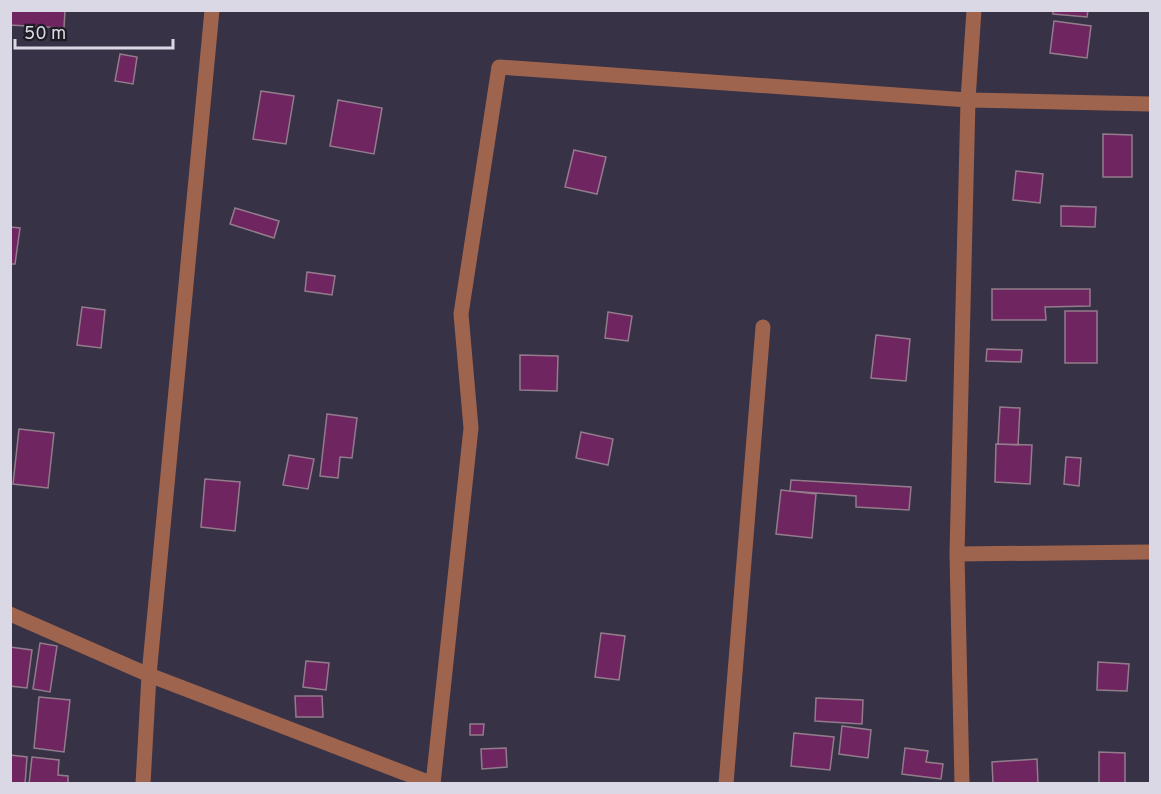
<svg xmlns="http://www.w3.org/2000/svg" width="1161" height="794" font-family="Overpass,sans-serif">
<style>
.building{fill:#6e2560;stroke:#927c8c;stroke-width:1.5}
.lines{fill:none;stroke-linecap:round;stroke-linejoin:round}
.minor{stroke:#9f644d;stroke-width:15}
</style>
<rect width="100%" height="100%" fill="#373246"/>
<path class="building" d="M10 10H65L64 28 10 25Z
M1053 10H1088L1087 17 1053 14Z
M1054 21 1091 26 1087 58 1050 53Z
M120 54 137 57 133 84 115 81Z
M261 91 294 96 286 144 253 139Z
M338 100 382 108 374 154 330 146Z
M1103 134 1132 135V177H1103Z
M574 150 606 157 597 194 565 187Z
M1016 171 1043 174 1040 203 1013 200Z
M1061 206 1096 207 1095 227 1061 226Z
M235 208 279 221 274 238 230 224Z
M10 227 20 228 15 264H10Z
M307 272 335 276 332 295 305 291Z
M992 289H1090V306L1045 307 1046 320H992Z
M82 307 105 310 101 348 77 345Z
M1065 311H1097V363H1065Z
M608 312 632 316 628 341 605 338Z
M876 335 910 339 906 381 871 378Z
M987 349 1022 350 1021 362 986 361Z
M520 355 558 356 557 391 520 390Z
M1000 407 1020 408 1018 445 998 444Z
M327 414 357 418 352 458 340 457 338 478 320 476Z
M19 429 54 433 48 488 13 484Z
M581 432 613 439 608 465 576 458Z
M996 444 1032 445 1030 484 995 482Z
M289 455 314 459 308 489 283 485Z
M1066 457 1081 458 1079 486 1064 484Z
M205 479 240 482 235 531 201 527Z
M791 480 911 487 909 510 856 507V496L790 491Z
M781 490 816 494 812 538 776 534Z
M601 633 625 636 619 680 595 677Z
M40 643 57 646 50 692 33 689Z
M10 647 32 650 27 688 10 686Z
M306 661 329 663 326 690 303 687Z
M1098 662 1129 664 1127 691 1097 690Z
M295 696H322L323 717H296Z
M39 697 70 700 64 752 34 748Z
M816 698 863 700 862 724 815 721Z
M470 724H484L483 735H470Z
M842 726 871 730 868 758 839 754Z
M794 733 834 737 830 770 791 766Z
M506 748 507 767 482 769 481 749Z
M905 748 928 751 926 762 943 764 941 779 902 774Z
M1099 752 1125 753V784H1099Z
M10 755 27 757 25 784H10Z
M32 757 59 760 58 775 68 776V784H29Z
M1037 759 1038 784H993L992 762Z"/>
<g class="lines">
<path class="minor" d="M957 554 1150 552
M10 614 149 675 433 784
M143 784 149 675 212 10
M433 784 471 428 461 314 499 67 968 100 1150 104
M726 784 763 327
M962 784 957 554 968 100 974 10"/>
</g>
<rect width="1161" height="794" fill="none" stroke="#dbd8e5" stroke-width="24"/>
<path d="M15 39v9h158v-9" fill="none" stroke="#dbd8e5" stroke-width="3"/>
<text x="24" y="39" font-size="18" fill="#dbd8e5" stroke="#1e1b25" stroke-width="4.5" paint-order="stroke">50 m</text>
</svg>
